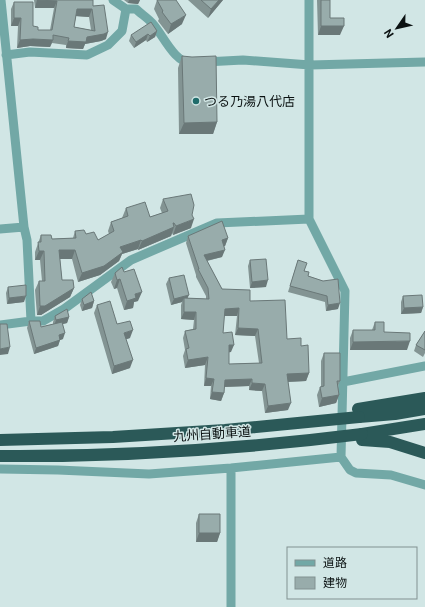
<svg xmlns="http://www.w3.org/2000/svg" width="425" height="607" font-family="Roboto,'Noto Sans JP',sans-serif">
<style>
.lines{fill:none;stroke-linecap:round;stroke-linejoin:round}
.minor{stroke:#72a8a6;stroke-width:9}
.highway{stroke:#2b5958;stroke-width:12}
.highway-bridge{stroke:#2b5958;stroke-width:12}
.wall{fill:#839493;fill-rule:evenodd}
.shaded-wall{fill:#6a7878}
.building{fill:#98acab;stroke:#6a7878;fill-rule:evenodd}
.poi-dot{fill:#206c6b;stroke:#d1e6e5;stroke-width:1.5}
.labels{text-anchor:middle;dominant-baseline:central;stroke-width:3;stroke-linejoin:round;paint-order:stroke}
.poi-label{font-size:13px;fill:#0b1212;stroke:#d1e6e5;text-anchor:start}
.street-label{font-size:13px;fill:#0b1212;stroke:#d1e6e5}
</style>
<rect width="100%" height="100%" fill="#d1e6e5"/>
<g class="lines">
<path class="minor" d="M113 0 126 9H136C141 14 148 18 153 24 163 35 175 64 192 63
M309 0V219L345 291 341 457 350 470 356 473 391 475 425 485
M6 55 30 52 87 55 108 45 122 31 126 9
M205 62 243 60 310 65 425 62
M24 227 27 240 31 321
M0 229 24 227 1 0
M0 325 31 321H43L64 309 131 260 217 223 309 219
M343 382 425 366
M0 469 58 470 149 474 231 468 341 457
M231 607V468"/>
<path class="highway" d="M358 409 425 398
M359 417 395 414 425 409
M362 434 425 424
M362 440 390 442 425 453"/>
<path class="highway-bridge" d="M0 440 113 437 225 430 359 417
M0 456C121 457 242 449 362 434"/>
</g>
<path class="wall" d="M34 0H93V6L106 39 101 41 85 44 83 49 66 48V45L52 43 50 47 30 46 17 48 18 26H11V9L14 2 33 26 38 30H50L54 8H35ZM76 16 89 17 91 30 74 27Z
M124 0H140L138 4 128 3Z
M157 0 182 24 168 34 158 21 159 19 154 9Z
M188 0H223L208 18Z
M317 0H330V18L340 35H318Z
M157 31 155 37 147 42 146 40 134 48 129 41 131 35Z
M182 56 217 122 213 134H179L178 68Z
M163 199 191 228 173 235 172 233 171 236 138 250V249L122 254 119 261 100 275 78 282 72 259H60L62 280 74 288 70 297 41 315H37L35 290 39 281H42L40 260H35V252L41 235 52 239 73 238 75 231 86 234 98 240 109 234 108 231 111 222 122 218 126 208 150 217 162 213 160 208Z
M188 236 228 238 225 246H224L222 257 207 261 222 289 250 301 287 339 301 346 309 373 306 381 288 382V410L265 413 262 391 249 390V386L224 387V393L221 401 210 399 211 386H204L205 365 185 368 183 356 185 350 183 338 185 331 193 329 194 320 181 319V305L182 302 171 305 166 284 169 278 188 298 206 299V296L196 277V275L186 243ZM224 316H237L235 335 255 336 259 363 229 364V352H231L223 333Z
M250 260 266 287 250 288 248 266Z
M298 260 308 276 323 281 338 309 326 311 325 302 288 292Z
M124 272 138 301 134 302 133 308 124 310 117 288 114 289 111 282 115 273Z
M8 287 24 302 7 304 6 293Z
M403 296 423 307 421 313 401 314V302Z
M82 299 94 301 92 308 82 311 80 305Z
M97 305 117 324 130 338 126 339 130 368 112 374 94 313Z
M55 316 69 317 67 323 63 324V339L60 340 58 346 34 354 27 328 29 321 41 327 53 324V322Z
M375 322 384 332 407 350H350V338L353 330H372Z
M425 331V353L423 357 414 351 416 345Z
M324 353 340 381 338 386 339 395 336 403 319 407 317 395 320 387H321V361Z
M199 514 220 533 217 542H196V523Z"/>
<path class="shaded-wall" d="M37 0 57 1 54 8H35Z
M129 0H140L138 4 128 3Z
M219 0H223L208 18 211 9Z
M77 9H92L89 17 75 16Z
M186 15 182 24 168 34 171 24Z
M14 18H21L18 26H11Z
M321 26H344L340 35H318Z
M157 31 155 37 147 42 150 36Z
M108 32 106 39 101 41 85 44 83 49 66 48 68 41Z
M148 34 146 40 134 48 136 42Z
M33 39 53 40 50 47 30 46 17 48 20 40Z
M217 122 213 134H179L184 123Z
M194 219 191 228 173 235 176 226Z
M173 223H174L172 228 174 227 171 236 138 250 142 241Z
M228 238 225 246 220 248 222 240Z
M141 240 138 249 122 254 119 261 100 275 78 282 82 273 120 247Z
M59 250H75L72 259H56Z
M225 250 222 257 201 262 204 255Z
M39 251H44L40 260H35Z
M120 279 117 288 114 289 117 280Z
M268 280 266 287 250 288 252 282Z
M74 288 70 297 41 315H37L40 306Z
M142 292 138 301 134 302 133 308 124 310 127 301 135 294Z
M189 295 186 301 184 298 182 302 171 305 174 299Z
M26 296 24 302 7 304 9 298Z
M94 301 92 308 82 311 84 305Z
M340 303 338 309 326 311 328 305Z
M423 307 421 313 401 314 404 308Z
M239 308 237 316H222L225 309Z
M184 312H196L194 320 181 319Z
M69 317 67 323 54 326 56 320Z
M238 328 258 329 255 336 235 335Z
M133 330 130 338 121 341 124 333Z
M65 333 63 339 60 340 58 346 34 354 36 348 59 335Z
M410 341 407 350H350L353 342Z
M229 345H234L231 352 226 353Z
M10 347 8 354 0 355V349Z
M208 357 205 365 185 368 188 360Z
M133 360 130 368 112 374 114 366Z
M309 373 306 381 284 382 287 374Z
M206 378 214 379 211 386H204Z
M252 379 249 386 222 387 225 380Z
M252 383 265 384 262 391 249 390Z
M212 392 224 393 221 401 210 399Z
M339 395 336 403 319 407 322 398Z
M291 403 288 410 265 413 268 406Z
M199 533H220L217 542H196Z"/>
<path class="building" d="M37 0H93V6L104 5 108 32 104 34 87 37 86 42 68 41 69 38 53 35V40L33 39 20 40 21 18H14V2H33V26L38 27V30H52L57 1ZM77 9H92L95 31 74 27Z
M157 0H176L186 15 171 24 162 12 163 11Z
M201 0H219L211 9Z
M321 0H330V18H344V26H321Z
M151 22 157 31 150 36 148 34 136 42 131 35Z
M182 56 192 57 216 56 217 122 184 123Z
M191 194 194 205 192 215 194 219 176 226 174 223H173L174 227 142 241 141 240 120 247 123 252 104 266 82 273 75 250H59L62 280H73L74 288 45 306H40L39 281H45L44 251H39L38 242H41V235H51L52 239 76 238 75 231 84 230 86 234 94 232 98 240 114 231 111 222 128 216 126 208 145 202 150 217 168 211 163 199Z
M222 221 228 238 222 240 225 250 204 255 222 289 250 290V301L285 300 287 339 301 338V346L308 345 309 373 287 374 291 403 268 406 265 384 252 383V379L225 380 224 393 212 392 214 379 206 378 208 357 188 360 186 349 189 348 185 331 196 329V312H184V298L209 299 208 288 198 269H199L188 236ZM239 308 238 328 258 329 262 363 229 364V345H234L232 332 223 333 225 309Z
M266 259 268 280 252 282 250 260Z
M298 260 307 263 304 271 309 272 308 276 323 281 338 279 340 303 328 305 327 296 290 286Z
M122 267 124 272 134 269 142 292 135 294 136 298 127 301 120 279 117 280 115 273Z
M184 275 189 295 174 299 169 278Z
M26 285V296L9 298 8 287Z
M91 292 94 301 84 305 82 299Z
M422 295 423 307 404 308 403 296Z
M110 301 117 324 130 321 133 330 124 333 133 360 114 366 97 305Z
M67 309 69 317 56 320 55 316Z
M29 321H40L41 327 62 322 65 333 59 335 60 340 36 348Z
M375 322H384V332L410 333V341L353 342V330H375Z
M0 324H7L10 347 0 349Z
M425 331V350L416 345Z
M324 353H340V381H337L339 395 322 398 320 387 324 386Z
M199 514H220V533H199Z"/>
<circle class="poi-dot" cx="196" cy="101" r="4"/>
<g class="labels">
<g class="poi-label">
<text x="204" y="101">つる乃湯八代店</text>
</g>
<g class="street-label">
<text transform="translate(212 434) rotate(-4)">九州自動車道</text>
</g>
</g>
<rect x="287" y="547" width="130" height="52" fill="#d1e6e5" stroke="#829191"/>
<rect x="295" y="560" width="20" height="6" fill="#72a8a6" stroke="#829191"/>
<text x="323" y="567" font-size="12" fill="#0b1212">道路</text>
<rect x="295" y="577" width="20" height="12" fill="#98acab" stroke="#829191"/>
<text x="323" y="587" font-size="12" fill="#0b1212">建物</text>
<g transform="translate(397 28) rotate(236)" stroke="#d1e6e5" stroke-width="3" paint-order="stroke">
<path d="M0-3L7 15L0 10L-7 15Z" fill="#0b1212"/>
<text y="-6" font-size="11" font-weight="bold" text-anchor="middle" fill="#0b1212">N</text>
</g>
</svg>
